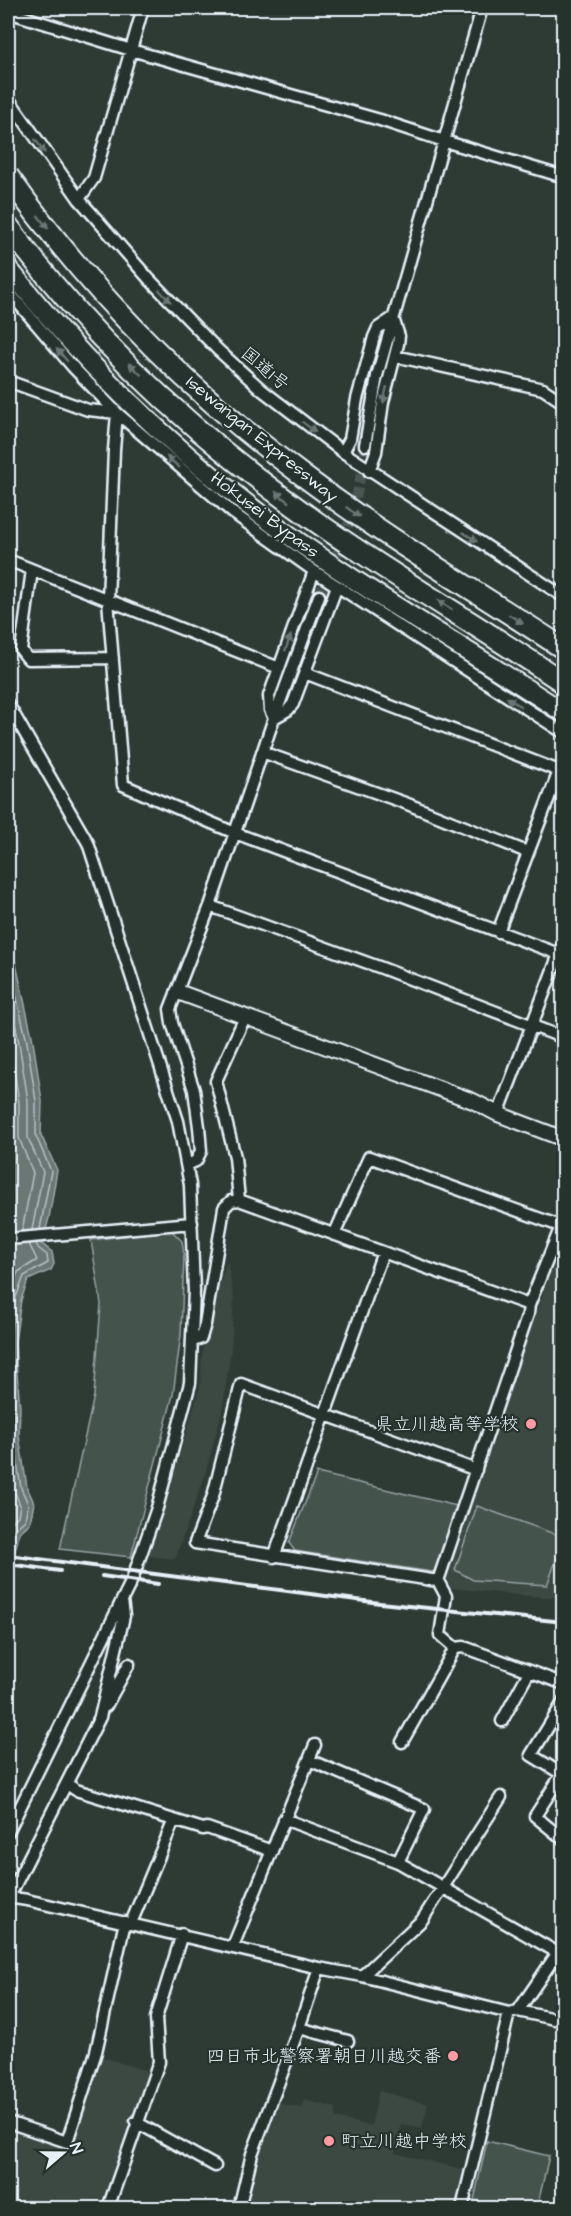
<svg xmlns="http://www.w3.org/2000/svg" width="571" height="2216" font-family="'Architects Daughter','Klee One',sans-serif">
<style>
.built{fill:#3b4843}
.green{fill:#45524e;stroke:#96a2a3;stroke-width:1.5}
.water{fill:#6b7775;stroke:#9da8a9;stroke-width:1.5}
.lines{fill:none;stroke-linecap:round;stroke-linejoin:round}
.shore{stroke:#b6c0c4;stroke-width:1.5}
.minor-tunnel{stroke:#4a5652;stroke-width:10;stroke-dasharray:10 5;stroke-linecap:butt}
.minor-casing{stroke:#e8f1f8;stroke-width:15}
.tertiary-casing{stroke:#e8f1f8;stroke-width:18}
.trunk-casing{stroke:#e8f1f8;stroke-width:22}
.minor{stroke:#26332d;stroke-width:10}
.tertiary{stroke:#26332d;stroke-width:14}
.trunk{stroke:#26332d;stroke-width:18}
.rail{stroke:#e8f1f8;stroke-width:4}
.motorway-bridge-casing{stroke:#e8f1f8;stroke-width:24;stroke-linecap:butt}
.motorway-bridge{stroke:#26332d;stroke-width:20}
.oneway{fill:#6a7674}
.poi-dot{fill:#ff9aa2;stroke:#26332d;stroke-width:2}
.labels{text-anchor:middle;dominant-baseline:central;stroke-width:4.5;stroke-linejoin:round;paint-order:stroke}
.street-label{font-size:18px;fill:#e8f1f8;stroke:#26332d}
.poi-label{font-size:18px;fill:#e8f1f8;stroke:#26332d;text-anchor:end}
</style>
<rect width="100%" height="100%" fill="#2e3b35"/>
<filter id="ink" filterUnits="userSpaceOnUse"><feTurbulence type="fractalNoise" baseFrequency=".0167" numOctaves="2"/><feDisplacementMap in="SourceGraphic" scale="12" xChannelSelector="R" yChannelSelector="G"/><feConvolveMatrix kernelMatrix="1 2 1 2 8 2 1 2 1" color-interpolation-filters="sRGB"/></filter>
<g filter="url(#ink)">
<path class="built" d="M563 1240V1598L527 1596 451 1588 446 1577 551 1271Z
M227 1260 234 1298 231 1350 222 1412 204 1478 175 1559 149 1556 200 1387 203 1344Z
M99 2056 150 2072 104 2208H8V2126L70 2147 77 2132Z
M379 2091 428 2104 422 2129 401 2124 395 2153 466 2170 457 2208H243L250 2169 277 2103 302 2108 304 2100 336 2108 335 2118 371 2126Z"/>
<path class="green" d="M171 1230 182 1241 184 1255 181 1334 173 1395 131 1557 60 1549 94 1396 101 1304 91 1240Z
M317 1473 457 1506 436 1570 432 1572 295 1551 289 1543Z
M477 1506 563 1537V1542L547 1585 473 1580 455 1570Z
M487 2141 549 2156 537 2208H512L474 2200Z"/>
<path class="water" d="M8 944 16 964 33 1041 42 1101 41 1135 57 1170 49 1218 42 1244 52 1252 54 1264 51 1270 28 1280 21 1300 15 1342 16 1361 20 1408 19 1436 27 1487 34 1503 30 1523 20 1532 8 1576 11 1607 8 1614V1220L10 1218 9 1196H8Z"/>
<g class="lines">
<path class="shore" d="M8 960 27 1042 36 1101V1136L51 1171 40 1229
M8 989 19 1043 28 1101V1138L43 1172 32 1230
M8 1031 19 1102V1138L33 1173 22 1231
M8 1297 18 1272 37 1260 29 1244
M8 1451 14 1490 20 1505 18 1516 8 1526
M8 1554 14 1530 25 1520 28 1504 21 1488 13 1437 14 1408 9 1342 15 1300 24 1276 48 1263 47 1255 38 1248 36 1243"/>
<path class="minor-tunnel" d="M319 596C343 544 359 504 365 445"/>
<g class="minor-casing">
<path id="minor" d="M8 12 131 50 380 120 444 141 564 177
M8 98 79 199 149 279 218 350 262 390 343 452 564 597
M79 199 94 178 143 8
M8 291 72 366 117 413 233 513 314 571 564 733
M395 356 543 389 564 403
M8 381 88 410 117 413
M117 413 114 450 108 600 123 785 235 833 564 956
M365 445 377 376 482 8
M343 452 350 439 357 399 374 337 378 328 393 318
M369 471 376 452 383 402 398 344 399 336 393 318
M8 560 279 668
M32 570 21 650 28 659 113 658
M305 673 559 771
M8 704 88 843 178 1121 190 1185 194 1291 190 1383 157 1508 132 1580 8 1832
M274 718 270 710 269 696 314 571
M274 718 288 710 293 704 337 586
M262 752 405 803 527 852
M210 906 379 967 564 1038
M498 932 559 771 564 764
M498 1114 559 954
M187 1165 196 1161 201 1151 199 1127 194 1090 172 1023 170 1009 210 906 274 718 319 596
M239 1200 235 1157 216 1081 245 1017
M334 1235 369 1157 560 1226
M8 1239 192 1223
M193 1341 201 1338 205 1324 224 1208 231 1201 239 1200 529 1305
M476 1470 241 1384 213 1496 195 1543 438 1581 528 1314 529 1305 564 1219
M274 1557 383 1252
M438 1581 446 1596 440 1635 455 1648
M564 1701 531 1755 562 1774 535 1816 564 1840
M106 1706 129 1664
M502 1721 529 1672
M402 1742 455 1648 464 1647 564 1684
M309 1760 424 1809 398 1862
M67 1784 76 1790 203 1829 207 1828 272 1851
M284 1819 398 1862 560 1954
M8 1897 27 1900 319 1968 362 1976 509 2013 518 2011 554 1958 564 1951
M8 1899 100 1717 124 1616 122 1600
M131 1923 174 1820
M233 1946 315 1745
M362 1976 422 1920 501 1797
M518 2011 564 2021
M299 2028 348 2041
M8 2122 67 2142 96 2052 125 1922
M136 2122 215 2166
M108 2208 159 2062 156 2018 182 1934
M239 2208 252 2154 299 2028 319 1968
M462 2208 509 2013"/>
</g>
<g class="tertiary-casing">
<path id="tertiary" d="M559 954 564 947
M178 992 473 1101 498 1114 564 1139"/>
</g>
<g class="trunk-casing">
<path id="trunk" d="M8 268C81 360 166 443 260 514 356 586 463 646 564 713"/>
</g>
<use href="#minor" class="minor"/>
<use href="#tertiary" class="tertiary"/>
<use href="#trunk" class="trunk"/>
<path class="rail" d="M8 1555 380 1603 564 1622
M8 1564 60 1571
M102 1576 158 1584"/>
<g class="motorway-bridge-casing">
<path id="motorway-bridge" d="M8 176C90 292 192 394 306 478 389 540 478 592 564 649
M8 226C84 330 182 423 286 500 375 566 472 621 564 683"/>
</g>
<use href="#motorway-bridge" class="motorway-bridge"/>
</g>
<defs><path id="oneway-solid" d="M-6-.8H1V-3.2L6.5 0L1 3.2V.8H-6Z" transform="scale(1.5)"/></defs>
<g class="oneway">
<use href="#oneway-solid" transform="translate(40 146) rotate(54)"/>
<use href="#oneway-solid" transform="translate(43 222) rotate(52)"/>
<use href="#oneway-solid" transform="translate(165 296) rotate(46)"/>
<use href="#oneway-solid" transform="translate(62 355) rotate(-131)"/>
<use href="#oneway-solid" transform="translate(135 369) rotate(-136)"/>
<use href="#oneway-solid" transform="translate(385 395) rotate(103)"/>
<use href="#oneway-solid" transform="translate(309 427) rotate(37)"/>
<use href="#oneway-solid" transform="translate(173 462) rotate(-139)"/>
<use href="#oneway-solid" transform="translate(282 497) rotate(-142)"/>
<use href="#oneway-solid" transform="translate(353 512) rotate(35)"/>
<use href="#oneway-solid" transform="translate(470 537) rotate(33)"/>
<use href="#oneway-solid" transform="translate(445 605) rotate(-147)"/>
<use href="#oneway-solid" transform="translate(516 619) rotate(32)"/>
<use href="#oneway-solid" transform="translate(288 643) rotate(-70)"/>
<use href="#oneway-solid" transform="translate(514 702) rotate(-147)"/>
</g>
</g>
<g class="poi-dot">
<circle cx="531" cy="1424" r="6"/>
<circle cx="453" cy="2056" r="6"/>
<circle cx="329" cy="2141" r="6"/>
</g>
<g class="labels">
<g class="street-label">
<text transform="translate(265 369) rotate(40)">国道1号</text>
<text transform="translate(262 439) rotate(39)">Isewangan Expressway</text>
<text transform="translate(265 515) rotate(37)">Hokusei Bypass</text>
</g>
<g class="poi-label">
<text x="519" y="1424">県立川越高等学校</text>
<text x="441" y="2056">四日市北警察署朝日川越交番</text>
<text x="341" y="2141" text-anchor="start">町立川越中学校</text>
</g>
</g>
<rect width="571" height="2216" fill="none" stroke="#26332d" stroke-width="30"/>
<rect x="15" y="15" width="541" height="2186" fill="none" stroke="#e8f1f8" stroke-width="2" filter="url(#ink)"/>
<g transform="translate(63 2153) rotate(70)" stroke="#26332d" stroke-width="4.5" paint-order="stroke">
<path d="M0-4.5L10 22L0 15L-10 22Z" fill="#e8f1f8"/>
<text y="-9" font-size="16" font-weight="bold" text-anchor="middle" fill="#e8f1f8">N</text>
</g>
</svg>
